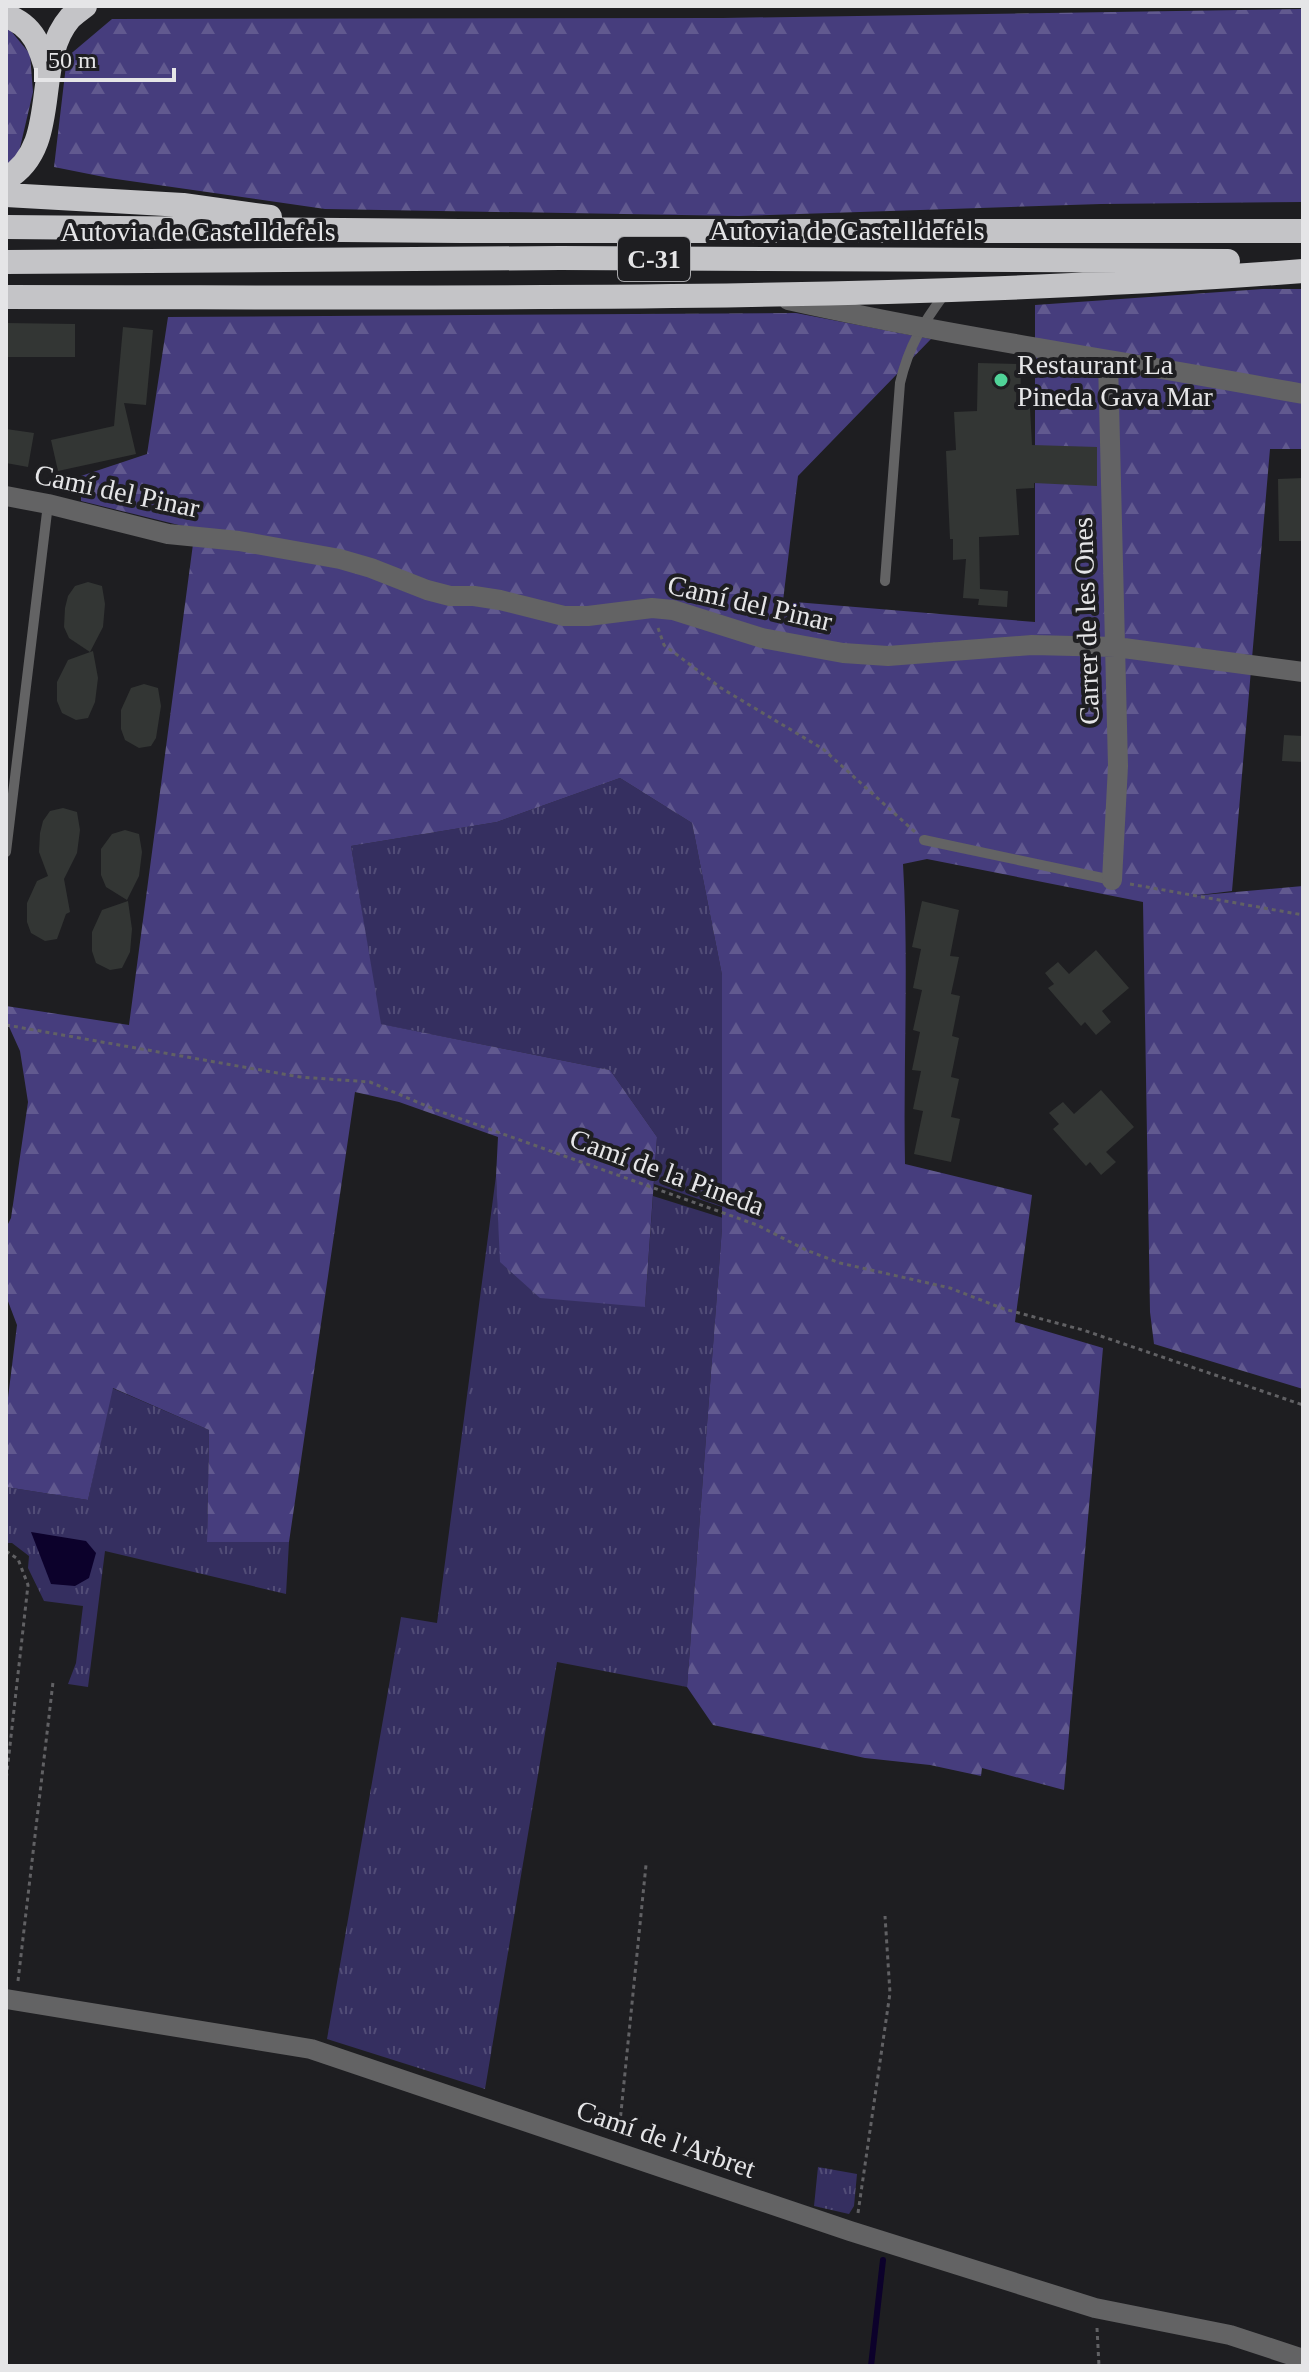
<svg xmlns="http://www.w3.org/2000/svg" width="1309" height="2372" font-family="Georgia,serif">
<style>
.grass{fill:url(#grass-tufts)}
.forest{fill:url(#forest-firs)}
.water{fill:#0c012b}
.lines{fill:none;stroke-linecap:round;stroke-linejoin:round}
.stream{stroke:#0c012b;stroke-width:6}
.building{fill:#333634}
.path{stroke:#616164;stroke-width:3;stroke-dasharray:4 4;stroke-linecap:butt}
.lane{stroke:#636364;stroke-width:10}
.street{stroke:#636364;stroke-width:20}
.highway{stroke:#c4c4c7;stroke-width:24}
.poi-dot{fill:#50d398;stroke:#1e1e21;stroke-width:3}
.labels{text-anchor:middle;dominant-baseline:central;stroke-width:8;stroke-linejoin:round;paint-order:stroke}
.shield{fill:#1e1e21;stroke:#a9a9ac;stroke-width:2}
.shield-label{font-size:26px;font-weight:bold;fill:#e5e5e7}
.street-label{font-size:28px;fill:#e5e5e7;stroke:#1e1e21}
.poi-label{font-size:28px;fill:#e5e5e7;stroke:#1e1e21;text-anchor:start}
</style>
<defs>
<pattern id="grass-tufts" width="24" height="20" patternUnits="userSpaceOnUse" patternTransform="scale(2)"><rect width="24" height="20" fill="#352f60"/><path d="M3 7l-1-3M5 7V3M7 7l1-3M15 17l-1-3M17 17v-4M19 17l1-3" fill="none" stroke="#524d77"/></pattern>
<pattern id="forest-firs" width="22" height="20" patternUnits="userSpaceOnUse" patternTransform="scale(2)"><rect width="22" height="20" fill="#463d7d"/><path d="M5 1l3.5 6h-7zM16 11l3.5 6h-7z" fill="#61598f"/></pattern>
</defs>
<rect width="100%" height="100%" fill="#1e1e21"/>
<path class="grass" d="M620 778 692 823 722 975V1207L654 1184 657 1137 610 1070 380 1024 351 846 497 822Z
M496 1176 501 1262 645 1307 653 1196 723 1218 722 1228 687 1687 557 1662 485 2089 327 2039 401 1617 437 1623Z
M112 1388 209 1430 207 1542H289L286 1594 105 1551 88 1687 68 1684 76 1663 83 1606 44 1601 28 1568 29 1556 12 1543H6V1487L88 1500Z
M818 2167 857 2174 854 2206 849 2214 814 2206Z"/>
<path class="forest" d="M1303 9V202L1101 204 739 216 325 209 109 178 54 167 67 57 112 19 723 18Z
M6 25 30 54 33 92 19 152 6 167Z
M1263 289H1303V449H1270L1232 891 1191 896 1303 886V1389L1154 1344 1150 1312 1143 902 927 859 903 864C909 964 903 1064 905 1164L1032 1195 1015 1322 1103 1348 1064 1790 982 1768 981 1776 930 1765 865 1758 713 1725 687 1687 722 1228V975L692 823 620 778 497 822 351 846 381 1024 610 1070 657 1137 645 1307 540 1298 500 1262 496 1176 498 1137 399 1102 355 1092 289 1542H207L209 1430 113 1388 88 1500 6 1487V1414L17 1325 6 1296V1228L11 1218 28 1102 20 1051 6 1020V1006L129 1025 195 529 81 501V476L147 454 168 317 796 313 931 339 798 476 783 601 1035 622V305Z"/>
<path class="water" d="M31 1532 86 1541 96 1553 89 1578 75 1586 51 1584Z"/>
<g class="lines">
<path class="stream" d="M871 2366 883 2260"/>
</g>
<path class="building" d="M6 323 75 324V357H6Z
M123 327 153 330 146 405 124 403 136 454 58 471 51 440 114 426Z
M978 363 1021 364 1020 409 1030 408 1032 445 1097 447V486L1034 483V488L1016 489 1019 535 979 537 980 589 1008 591 1007 607 978 605 979 599 963 598 966 559 953 560V539H950L946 451 956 450 954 412 977 411Z
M6 429 34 433 28 467 6 463Z
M1303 478V541H1279L1278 479Z
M88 582 102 586 105 604 103 627 90 652 69 638 64 627 65 608 68 596 75 586Z
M93 651 98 678 95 702 88 718 76 720 62 713 57 701V682L68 660Z
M144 684 158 688 161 706 156 738 151 746 139 748 125 740 121 729V710L131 688Z
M1284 735 1303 736V762L1282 761Z
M63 808 77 812 80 830 77 853 64 879 70 912 66 914 57 939 45 941 31 933 27 922V903L37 881 48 876 39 852 40 833 43 821 50 811Z
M125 830 139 834 142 852 139 876 127 900 106 887 101 875V849L112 834Z
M128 901 132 929 130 952 122 968 110 970 96 963 92 951V932L102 910Z
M922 901 959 910 950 956 959 957 951 994 960 996 952 1036 959 1038 951 1077 959 1079 951 1117 960 1119 951 1162 914 1154 923 1111 913 1109 921 1071 912 1070 920 1032 913 1030 922 990 913 988 921 949 912 947Z
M1096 950 1129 988 1102 1011 1111 1022 1096 1035 1085 1022 1081 1026 1048 988 1054 984 1045 973 1058 962 1069 974Z
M1101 1090 1134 1127 1106 1152 1116 1162 1101 1175 1090 1162 1086 1166 1053 1129 1059 1124 1049 1113 1063 1102 1074 1114Z"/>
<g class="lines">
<path class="path" d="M658 628 664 645 721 688 823 749 915 832
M1130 884 1303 915
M6 1025 300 1077 370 1082 436 1110 757 1225 806 1250 840 1263 950 1288 1004 1309 1083 1330 1303 1405
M6 1551 18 1559 28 1585 6 1781
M18 1981 53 1682
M619 2132 646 1865
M858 2213 890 1993 885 1916
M1097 2328 1099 2366"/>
<path class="lane" d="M885 581 900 383C909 345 923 323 946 292
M924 840 1112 880
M6 852 48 504"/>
<path class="street" d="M788 300C959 338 1131 362 1303 394
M1108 361 1118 766 1112 880
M6 496 48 504 168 534 239 541 340 559 371 568 427 590 450 596H474L500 600 564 616H588L652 608 673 610 762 638 843 653 888 656 1032 645 1116 647 1303 672
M6 1999 311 2049 850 2231 1095 2308 1230 2335 1303 2359"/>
<path class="highway" d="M6 16C34 25 41 48 48 75
M6 179C63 146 31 63 70 18 74 14 80 10 85 6
M6 195 183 205 270 217
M6 227 460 231H1303
M6 262 560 258 1228 261
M6 297C438 297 872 304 1303 271"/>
</g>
<circle class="poi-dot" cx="1001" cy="380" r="8"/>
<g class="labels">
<rect class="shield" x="618" y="237" width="72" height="44" rx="6"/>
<g class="shield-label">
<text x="654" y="259">C-31</text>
</g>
<g class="street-label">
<text x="847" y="230">Autovia de Castelldefels</text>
<text x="198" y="231">Autovia de Castelldefels</text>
<text transform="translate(117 491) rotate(12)">Camí del Pinar</text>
<text transform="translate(750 603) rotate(13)">Camí del Pinar</text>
<text transform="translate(1086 621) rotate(-92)">Carrer de les Ones</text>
<text transform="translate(667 1172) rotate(20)">Camí de la Pineda</text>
<text transform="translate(666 2139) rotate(19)">Camí de l'Arbret</text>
</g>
<g class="poi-label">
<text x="1017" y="364">Restaurant La<tspan x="1017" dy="32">Pineda Gava Mar</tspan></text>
</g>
</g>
<rect width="1309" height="2372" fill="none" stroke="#e5e5e7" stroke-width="16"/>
<path d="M36 68v12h138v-12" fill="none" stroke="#e5e5e7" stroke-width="4"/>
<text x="48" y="68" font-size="24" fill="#e5e5e7" stroke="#1e1e21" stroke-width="6" paint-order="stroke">50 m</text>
</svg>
